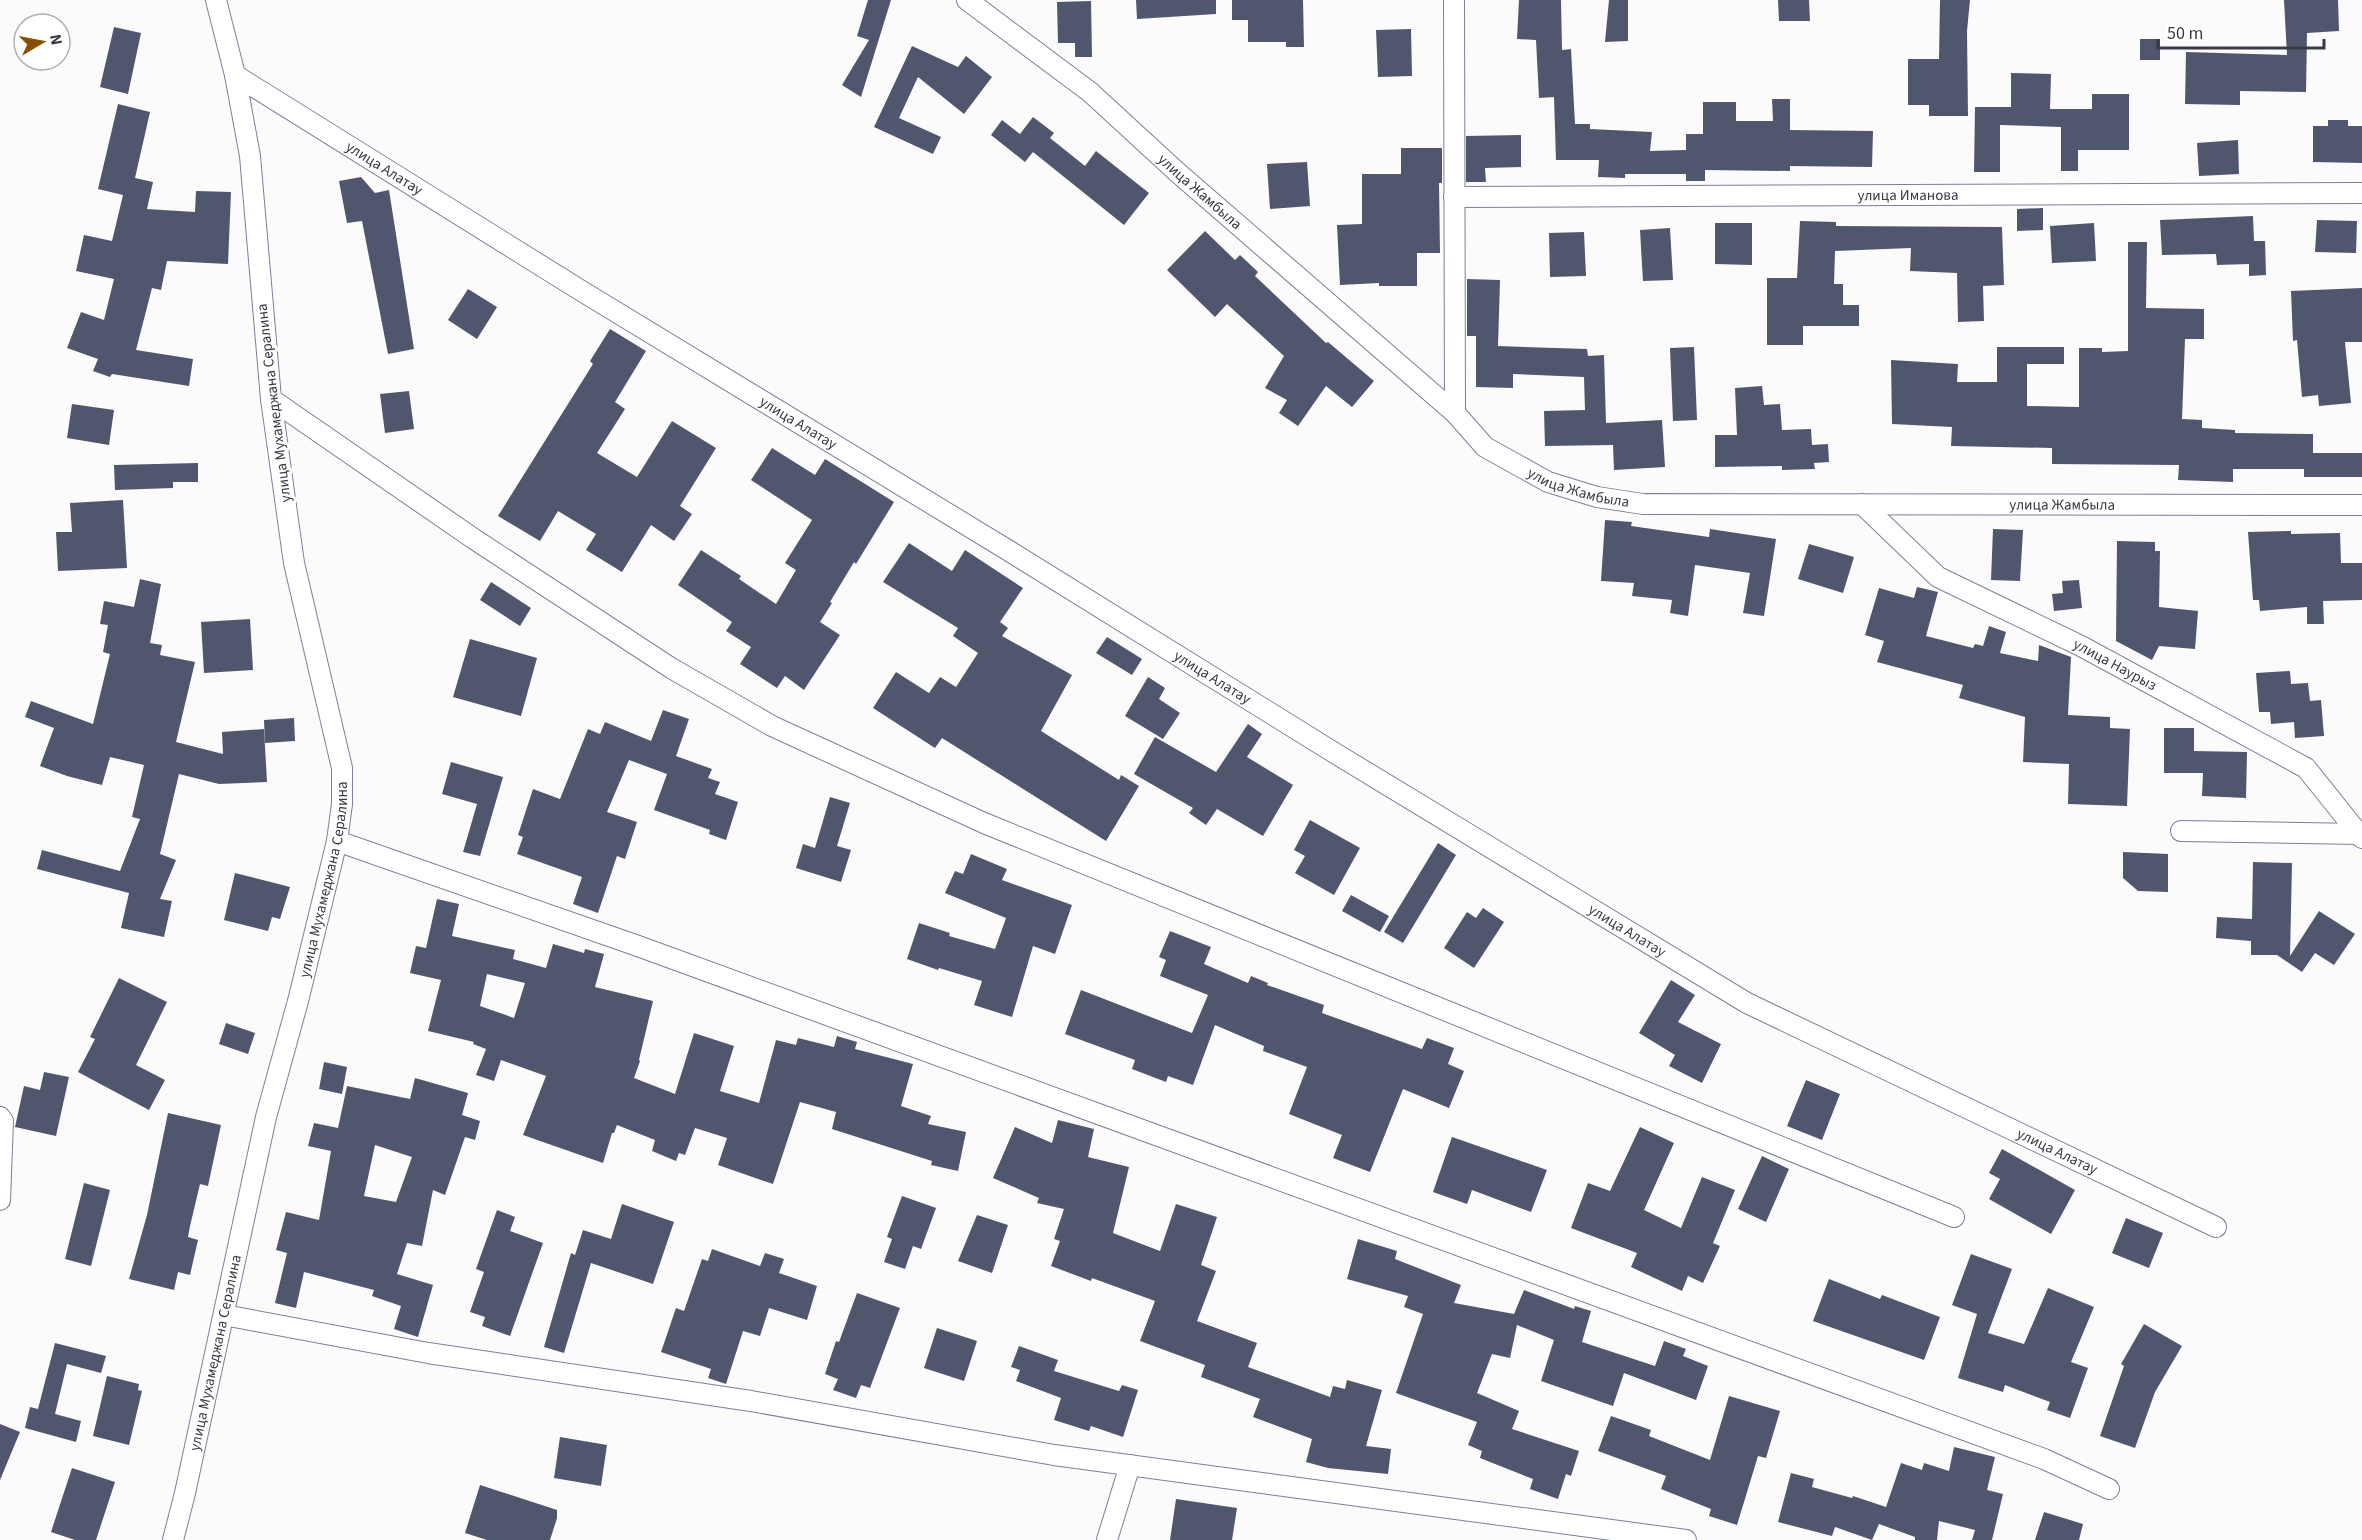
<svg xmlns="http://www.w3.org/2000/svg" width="2362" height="1540" font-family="'Source Sans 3',sans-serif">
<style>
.building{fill:#50566e;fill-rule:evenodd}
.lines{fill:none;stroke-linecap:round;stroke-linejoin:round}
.minor-casing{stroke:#7a809a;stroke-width:22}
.minor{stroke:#fff;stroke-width:20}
.labels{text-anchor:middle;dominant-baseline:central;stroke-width:6;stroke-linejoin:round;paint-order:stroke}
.street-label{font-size:15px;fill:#373a45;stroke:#fff}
</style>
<rect width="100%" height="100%" fill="#fbfbfb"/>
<path class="building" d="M868 0H891L861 97 842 85 869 40 857 36Z
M1136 0H1216V14L1137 19Z
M1232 0H1303L1304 47H1286V42H1248V20H1232Z
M1519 0H1561L1562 50 1571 49 1575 124H1590V129L1652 132 1650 151 1686 150V134H1703V102H1736V121H1773L1772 99H1790V130L1873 131 1872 167 1790 166V171L1705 170V181H1686V174H1625V178L1598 177 1599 160H1556L1554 97 1539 98 1536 40 1517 39Z
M1609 0H1628V41L1605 42Z
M1778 0H1809L1810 21H1779Z
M1940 0H1970L1967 31 1968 116H1929V105H1908V59H1939Z
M2284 0H2338L2339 31 2307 33 2306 92 2240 91V105L2185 104 2186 52 2287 55Z
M1091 1 1092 57H1075V43H1058L1057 2Z
M114 27 141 33 128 94 100 87Z
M1411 29 1412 76 1378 77 1376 30Z
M2140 39H2160V60H2140Z
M912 46 958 67 966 56 992 77 964 114 918 77 899 118 941 137 933 154 874 127Z
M2011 73 2051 74 2050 109H2092V94H2129V150H2078V171H2061V127L2000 125V172H1974L1975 107H2011Z
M118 104 150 112 135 178 153 182 147 209 195 212 196 191 231 192 228 264 167 261 161 290 152 288 136 350 193 359 189 386 112 374 110 377 93 371 98 359 67 348 81 312 104 320 114 279 76 271 84 235 112 241 123 195 98 189Z
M1033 117 1054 133 1050 138 1085 166 1096 151 1149 193 1124 225 1033 152 1025 162 991 135 1002 120 1020 134Z
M2328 120H2348V126H2362V163L2313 162V126H2328Z
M1521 135V167L1485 168 1486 182H1466V136Z
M2238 140 2239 174 2199 176 2197 143Z
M1401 148H1442V183H1439L1440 253H1417V286H1379V283L1340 285 1337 225 1362 224V174H1401Z
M1307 162 1310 206 1270 209 1267 164Z
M361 177 375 193 389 190 414 349 388 354 362 221 347 223 339 181Z
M2043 208V230L2017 231V209Z
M2253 216 2254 241H2265L2266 275 2249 276V264L2217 265 2216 254 2162 255 2160 220Z
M2317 220 2357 221 2356 253 2315 252Z
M1800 221 1836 222V226L2002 227 2004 285 1983 286 1984 321 1958 322 1957 273 1910 271 1911 248 1835 251 1834 284H1843V305H1859V326H1803V345H1767V278H1797Z
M1715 223H1752V265L1715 264Z
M2094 223 2096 261 2052 263 2050 226Z
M1670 228 1673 280 1643 281 1640 230Z
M1205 231 1235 260 1240 255 1258 272 1255 276 1326 343 1328 342 1374 381 1352 407 1326 386 1298 426 1279 413 1287 400 1265 388 1284 356 1227 304 1215 317 1167 270Z
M1584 232 1586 276 1550 277 1549 233Z
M2128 242H2147L2146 308 2204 309V339H2185L2182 419 2202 420V428L2235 430V433L2313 434V453H2362V477H2304V469H2233V482L2178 480 2179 465 2052 464V448L1951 446 1952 427 1892 424 1891 360 1958 364 1957 382H1997V347H2064V364H2027V406L2079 407V348H2102V352L2128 351Z
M1467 279 1500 280 1498 346 1587 349 1588 356 1604 355 1606 423 1662 420 1665 467 1614 470 1613 445 1545 446 1544 411 1585 410 1584 377 1513 374V388L1476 387V336H1467Z
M2362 288V342H2345L2351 403 2319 406 2318 395 2302 397 2297 340 2293 341 2291 291Z
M468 289 497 307 477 339 448 320Z
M610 329 646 351 615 402 625 409 597 453 637 477 672 421 716 448 680 506 692 514 674 541 651 525 622 572 586 550 596 534 558 511 540 541 498 516 593 364 590 361Z
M1694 347 1697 420 1673 421 1670 348Z
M1762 386 1764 405 1780 404 1782 430 1811 429 1812 445 1828 444 1829 462 1814 463 1815 469 1782 470V466L1715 467V435H1737L1735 388Z
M409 391 414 429 385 433 380 394Z
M72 404 114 410 109 445 67 438Z
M772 448 815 475 825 459 894 502 856 564 854 562 830 602 832 603 820 622 840 635 804 690 785 676 777 688 740 664 751 647 726 631 732 622 678 585 701 550 741 576 739 579 776 604 796 570 785 563 812 520 751 480Z
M198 463V482H173V488L115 490 114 465Z
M123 500 127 568 58 571 56 532H72L70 503Z
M1605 520 1632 522 1631 526 1709 537 1710 529 1776 539 1764 616 1743 613 1750 573 1695 565 1688 616 1670 613 1672 600 1632 596 1634 583 1601 581Z
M1993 529 2023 530 2020 581 1991 580Z
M2291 531V534L2340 533 2341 563H2362V600L2323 601 2324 624H2307V607L2260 611 2259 600H2253L2248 532Z
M2117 541 2155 542V551H2160L2159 607 2198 611 2195 649 2159 646 2152 660 2116 641Z
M909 543 952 571 965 550 1023 588 1000 622 1008 628 1002 636 1072 675 1041 731 1119 780 1121 775 1139 786 1106 841 942 738 935 748 873 708 896 672 929 693 940 677 956 687 978 653 953 636 958 628 883 582Z
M1809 544 1854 557 1843 593 1798 579Z
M140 579 161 584 150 643 162 645 160 655 195 662 176 742 223 754 222 732 264 729 267 782 219 784 179 774 160 854 176 860 160 899 172 901 164 937 121 928 129 893 37 869 42 850 120 871 140 819 132 817 144 765 110 757 102 785 67 776 40 766 54 728 25 717 31 701 93 724 110 654 103 652 108 625 100 624 104 601 134 607Z
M2079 580 2082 608 2054 611 2052 594 2063 593 2062 581Z
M491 582 531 608 520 626 480 600Z
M1917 587 1938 592 1926 636 1973 648 1975 644 1983 646 1989 626 2006 632 2000 653 2038 661 2039 645 2071 657 2068 715 2110 717V728L2130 729 2127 806 2068 804 2069 764 2023 762 2025 717 1959 698 1963 685 1877 662 1884 641 1865 635 1879 588 1914 598Z
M250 619 253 670 204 673 201 622Z
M1107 637 1142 659 1132 675 1096 653Z
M470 639 537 658 521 716 453 697Z
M2290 671 2291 684 2308 683 2310 701 2321 700 2324 736 2295 738 2294 722 2271 724 2270 712H2259L2256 673Z
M1148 677 1165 688 1159 699 1180 713 1163 739 1125 716Z
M663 710 689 719 676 756 712 769 708 778 720 782 715 794 738 802 726 840 709 834 710 830 654 810 667 774 629 760 607 812 637 822 625 859 617 856 598 913 573 904 582 877 517 854 523 837 518 835 533 789 560 799 588 729 600 734 605 722 651 741Z
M294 718 295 741 265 743 264 720Z
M1248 724 1262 734 1247 757 1293 785 1263 836 1217 809 1206 825 1189 813 1193 808 1134 774 1155 737 1216 772Z
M2164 728H2194V751L2247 752 2246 798 2202 796 2203 773H2164Z
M451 762 503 777 480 856 463 852 477 804 442 794Z
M830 797 850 803 837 846 851 850 841 882 796 868 803 844 815 848Z
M1310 820 1360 848 1334 895 1295 873 1305 856 1294 850Z
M1438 843 1456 855 1403 943 1384 932Z
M2123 852 2168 854V892L2138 891 2123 878Z
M971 854 1007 869 1002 880 1072 905 1055 954 1033 946 1012 1017 974 1005 982 981 939 968 938 970 907 959 919 923 950 933 949 936 995 949 1006 918 945 893 955 871 963 874Z
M2253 862 2292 863 2290 956 2319 911 2355 934 2334 965 2315 953 2302 972 2277 955H2251V941L2216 938 2217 917 2252 919Z
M235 873 290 887 280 919 272 917 268 931 224 920Z
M1351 895 1389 916 1380 932 1342 911Z
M437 899 459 904 452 936 515 950 513 959 546 968 553 944 584 953 585 949 604 954 595 987 653 1001 639 1060 640 1061 634 1078 675 1094 694 1033 734 1046 720 1091 759 1103 776 1040 796 1045 798 1038 834 1047 837 1036 857 1042 855 1049 913 1064 901 1106 931 1116 928 1124 966 1132 958 1171 931 1165 932 1161 832 1129 836 1112 800 1102 773 1184 718 1165 727 1138 695 1128 685 1155 679 1153 676 1161 652 1151 655 1140 617 1125 614 1133H612L603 1163 523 1135 546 1076 501 1060 494 1081 476 1075 486 1049 473 1044 474 1042 428 1031 441 980 410 973 416 946 426 948ZM487 974 525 983 514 1018 480 1006Z
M1483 908 1504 922 1474 968 1444 948 1467 912 1476 918Z
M1170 931 1211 947 1204 964 1248 983 1251 976 1268 983 1267 985 1324 1005 1322 1013 1422 1049 1427 1038 1454 1048 1448 1064 1464 1071 1449 1108 1403 1089 1370 1172 1333 1158 1342 1135 1289 1114 1307 1067 1263 1051 1264 1046 1215 1025 1193 1085 1168 1076 1166 1082 1132 1069 1135 1060 1065 1034 1081 990 1192 1033 1208 995 1160 976 1166 960 1159 957Z
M119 978 167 1002 136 1065 165 1080 149 1110 78 1072 95 1039 90 1037Z
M1671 980 1695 995 1678 1022 1721 1044 1702 1083 1669 1066 1675 1055 1639 1033Z
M226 1023 255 1033 248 1054 219 1044Z
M324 1062 347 1067 342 1094 319 1089Z
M44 1072 69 1077 56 1136 15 1127 24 1086 40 1090Z
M415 1078 468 1093 462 1115 480 1121 475 1140 465 1137 445 1195 433 1190 422 1246 407 1243 397 1274 433 1285 418 1337 394 1329 401 1306 372 1296 374 1290 304 1272 296 1308 275 1303 287 1253 276 1250 286 1212 319 1220 331 1151 308 1146 314 1123 338 1128 347 1086 410 1099ZM375 1145 412 1157 396 1202 364 1196Z
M1806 1080 1840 1094 1822 1140 1787 1126Z
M168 1113 221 1125 208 1186 200 1184 190 1226 188 1237 198 1240 190 1275 178 1272 174 1290 129 1279 147 1215Z
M1058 1120 1094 1129 1088 1157 1129 1167 1113 1233 1160 1251 1176 1204 1217 1217 1201 1265 1216 1271 1197 1321 1257 1343 1248 1367 1330 1397 1333 1386 1345 1389 1347 1380 1382 1390 1366 1446 1391 1449 1388 1474 1328 1468 1306 1462 1312 1439 1253 1417 1260 1399 1201 1377 1205 1365 1140 1341 1155 1301 1092 1278 1091 1281 1051 1266 1060 1241 1054 1239 1064 1209 1037 1203 1039 1198 993 1178 1015 1127 1052 1143Z
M1640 1127 1674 1143 1644 1210 1681 1228 1702 1177 1735 1190 1713 1243 1720 1246 1703 1283 1688 1276 1682 1291 1631 1267 1637 1253 1571 1228 1588 1183 1610 1191Z
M1452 1137 1547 1170 1531 1212 1472 1190 1467 1204 1433 1192Z
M2002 1149 2075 1190 2051 1234 1989 1199 2000 1179 1989 1173Z
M1762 1156 1789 1169 1766 1222 1738 1209Z
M84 1183 110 1190 91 1266 65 1259Z
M902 1196 936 1208 921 1249 913 1246 905 1269 884 1262 892 1239 887 1237Z
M622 1204 674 1222 653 1284 591 1263 564 1353 544 1347 571 1253 575 1255 583 1230 611 1239Z
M497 1210 515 1217 510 1231 543 1243 510 1336 482 1326 485 1317 470 1312 484 1272 476 1269Z
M977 1215 1008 1225 992 1273 958 1261Z
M2126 1218 2163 1233 2149 1268 2112 1253Z
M1358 1239 1397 1251 1395 1259 1461 1285 1454 1303 1514 1314 1524 1290 1574 1309 1575 1306 1591 1311 1582 1342 1655 1366 1664 1341 1686 1349 1683 1356 1708 1366 1696 1400 1624 1373 1613 1406 1541 1381 1554 1340 1517 1325 1510 1358 1492 1354 1477 1393 1519 1411 1512 1429 1579 1451 1571 1476 1566 1474 1558 1499 1530 1489 1533 1479 1480 1458 1482 1451 1468 1445 1477 1422 1396 1393 1423 1314 1404 1307 1408 1296 1347 1279Z
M712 1249 760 1266 765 1253 784 1259 779 1273 817 1286 807 1320 769 1308 760 1336 743 1331 726 1384 708 1378 711 1369 661 1352 676 1308 684 1311 702 1259 708 1261Z
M1971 1254 2012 1269 1988 1333 2024 1344 2048 1288 2094 1307 2071 1362 2088 1368 2070 1418 2047 1410 2050 1402 2005 1385 2003 1392 1958 1378 1977 1314 1952 1305Z
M1829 1279 1880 1299 1882 1295 1940 1317 1924 1360 1813 1321Z
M857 1293 900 1308 870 1388 861 1385 856 1398 833 1390 838 1379 825 1374 836 1341 839 1342Z
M2144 1324 2182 1346 2155 1392 2135 1448 2100 1436 2124 1366 2121 1364Z
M937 1328 977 1341 964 1381 924 1368Z
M55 1343 106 1356 101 1373 67 1364 55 1414 81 1421 76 1442 25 1428 30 1407 38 1409Z
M1019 1346 1058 1360 1054 1371 1119 1391 1122 1385 1138 1390 1123 1437 1091 1426 1089 1431 1054 1420 1061 1398 1016 1381 1020 1370 1011 1367Z
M107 1376 139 1384 138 1390 142 1391 129 1445 93 1436Z
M1729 1396 1780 1411 1766 1458 1758 1456 1737 1525 1709 1516 1711 1509 1661 1489 1666 1476 1598 1451 1611 1416 1651 1430 1649 1436 1710 1460Z
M0 1424 20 1432 0 1480Z
M560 1437 607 1445 601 1486 554 1478Z
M1954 1447 1995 1457 1987 1490 2003 1494 1992 1540H1972L1975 1530 1939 1521 1937 1540H1915V1537L1879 1524 1872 1540 1835 1527 1832 1536 1778 1522 1791 1473 1814 1479 1812 1487 1852 1498 1853 1496 1886 1507 1901 1463 1922 1470 1924 1463 1949 1471Z
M72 1468 115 1482 96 1540H75L51 1532Z
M480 1485 557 1510V1518L550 1540H487L465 1533Z
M1176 1499 1237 1508 1232 1540H1170Z
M2044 1512 2083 1524 2079 1540H2035Z"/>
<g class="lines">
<g class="minor-casing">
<g id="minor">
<path id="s1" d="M967 0 1090 92 1177 172 1455 413 1485 447 1548 482 1597 497 1643 504 2362 505"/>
<path d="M1454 0 1455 413"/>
<path id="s2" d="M235 75 580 290 1006 549 1333 752 1747 1003 2216 1227"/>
<path id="s3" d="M1454 197 2362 193"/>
<path d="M271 399 474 539 671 668 772 726 984 823 1954 1217"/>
<path id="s4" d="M1862 504 1938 577 2081 646 2306 768 2362 838"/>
<path d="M2181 831 2362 834"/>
<path d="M337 841 638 946 2044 1459 2109 1489"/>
<path d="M0 1117 3 1121 0 1200"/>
<path d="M224 1315 428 1353 751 1401 1054 1455 1686 1540"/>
<path id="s5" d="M173 1540 185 1493 266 1117 298 1001 337 841 342 804V768L294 563 271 399 250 156 235 75 216 0"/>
<path d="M1107 1540 1130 1465"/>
</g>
</g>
<use href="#minor" class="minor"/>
</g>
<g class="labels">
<g class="street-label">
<text stroke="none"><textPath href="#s2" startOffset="176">улица Алатау</textPath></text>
<text stroke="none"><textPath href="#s1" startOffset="302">улица Жамбыла</textPath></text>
<text stroke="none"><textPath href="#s3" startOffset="454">улица Иманова</textPath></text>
<text transform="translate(274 403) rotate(-97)">улица Мухамеджана Сералина</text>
<text stroke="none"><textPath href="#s2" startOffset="662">улица Алатау</textPath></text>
<text stroke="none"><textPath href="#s1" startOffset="788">улица Жамбыла</textPath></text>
<text stroke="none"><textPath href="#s1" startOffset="1274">улица Жамбыла</textPath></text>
<text stroke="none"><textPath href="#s4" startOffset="303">улица Наурыз</textPath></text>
<text stroke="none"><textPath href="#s2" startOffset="1148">улица Алатау</textPath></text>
<text stroke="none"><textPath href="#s5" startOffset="678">улица Мухамеджана Сералина</textPath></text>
<text stroke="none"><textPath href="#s2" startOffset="1634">улица Алатау</textPath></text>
<text stroke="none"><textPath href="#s2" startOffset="2118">улица Алатау</textPath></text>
<text stroke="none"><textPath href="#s5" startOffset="192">улица Мухамеджана Сералина</textPath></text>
</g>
</g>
<g transform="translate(42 42) rotate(80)"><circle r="28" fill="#ffffff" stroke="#afb0b5" stroke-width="1.5"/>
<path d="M0-4.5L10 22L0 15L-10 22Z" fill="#874f01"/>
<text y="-9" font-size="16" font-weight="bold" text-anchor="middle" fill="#373a45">N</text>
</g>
<path d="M2158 39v9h166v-9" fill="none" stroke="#373a45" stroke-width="3"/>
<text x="2167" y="39" font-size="18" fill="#373a45" stroke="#ffffff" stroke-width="4.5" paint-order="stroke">50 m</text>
</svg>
